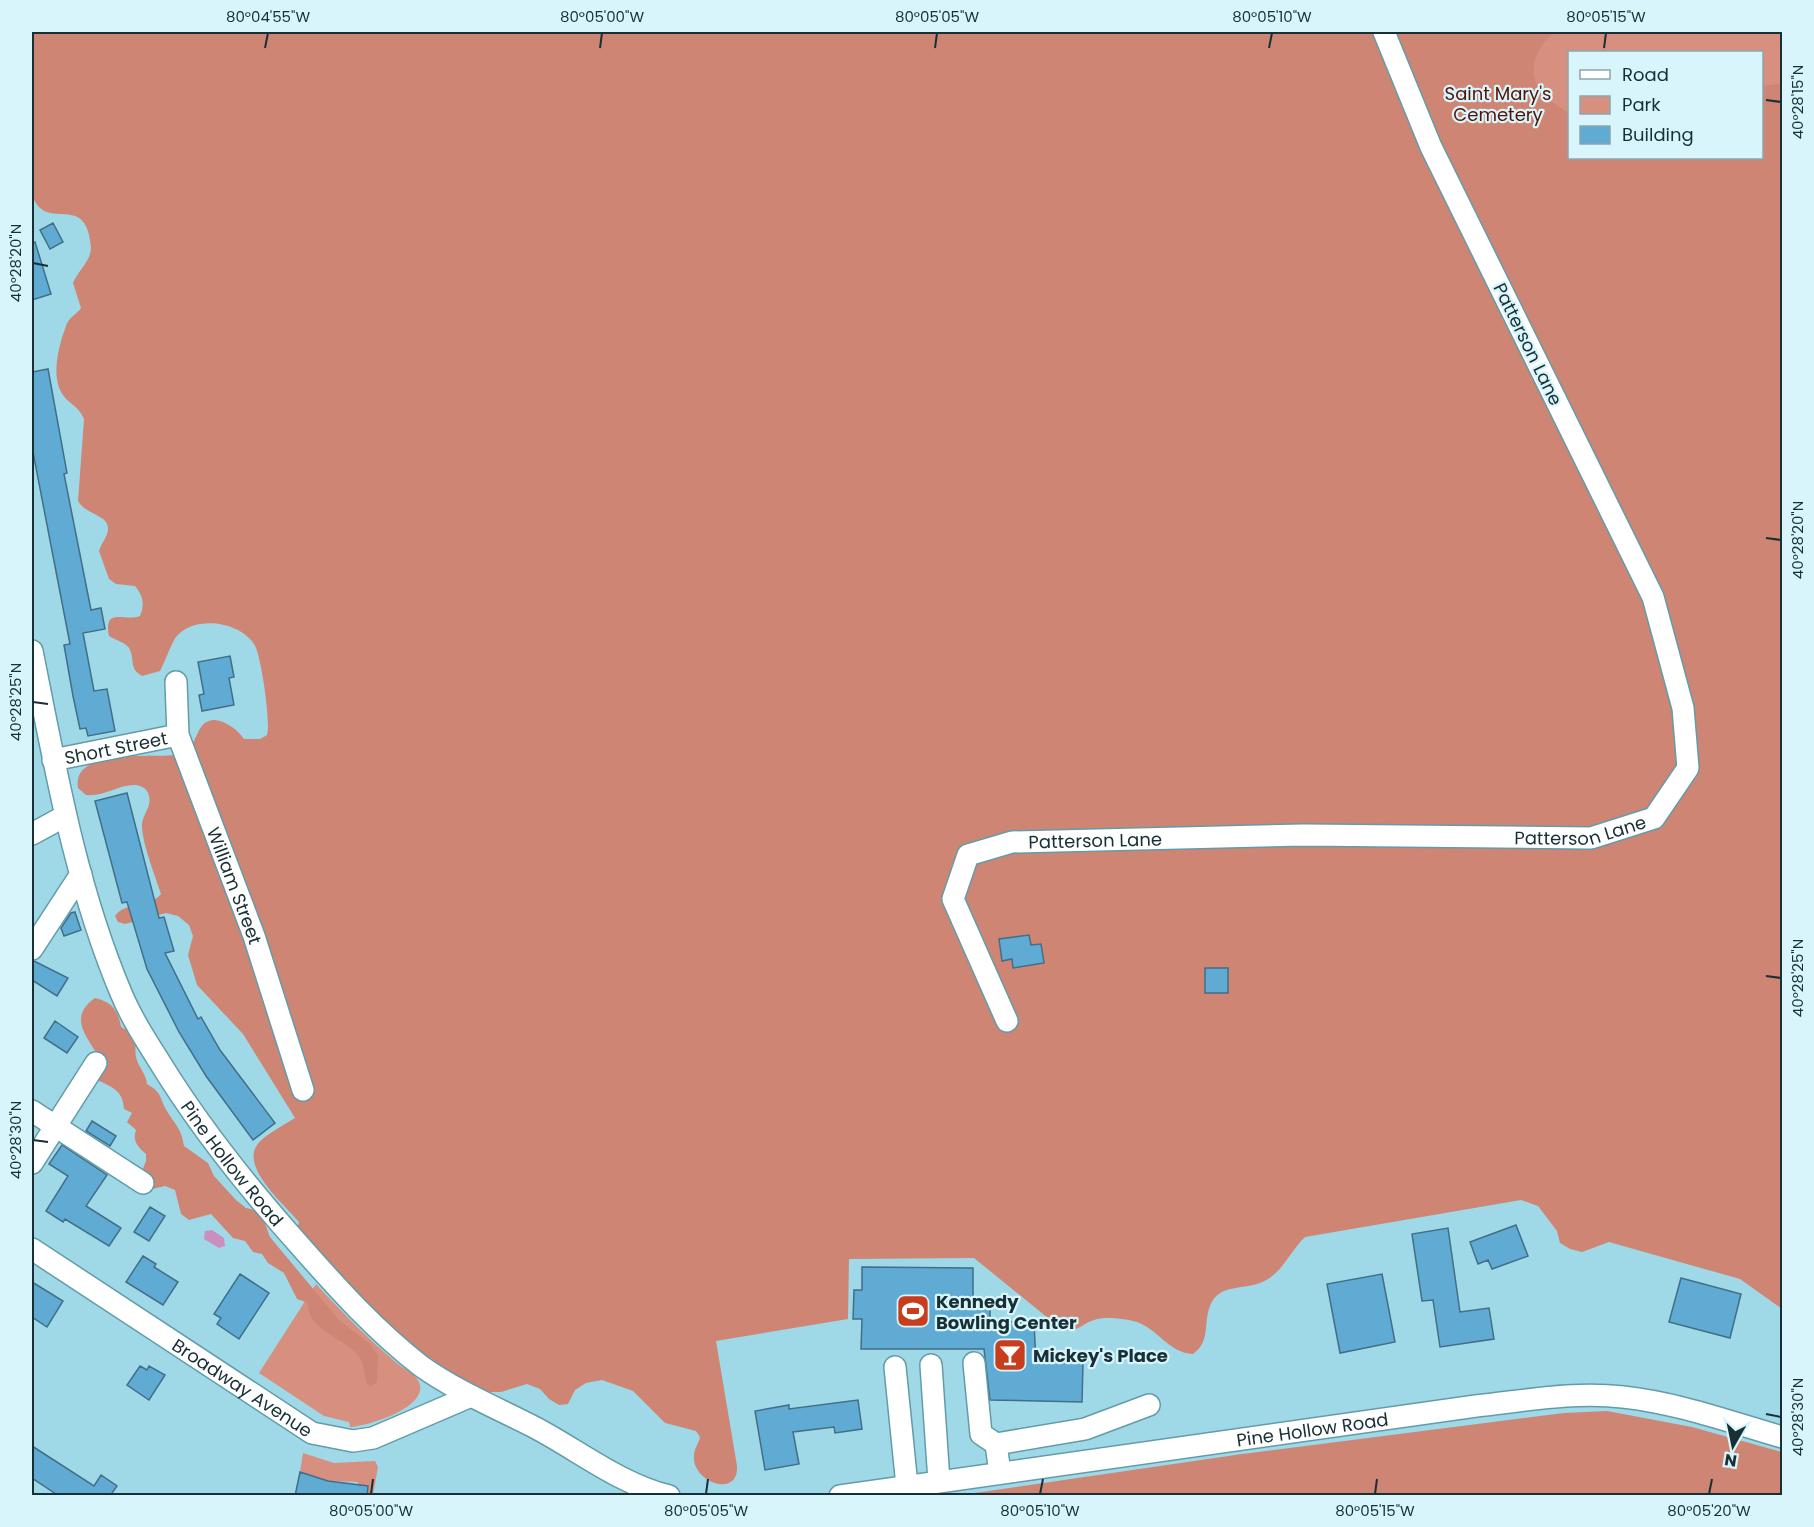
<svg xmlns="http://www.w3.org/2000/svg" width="1814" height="1527" font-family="Poppins,sans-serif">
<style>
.green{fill:#d7907f}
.forest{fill:#cf8573}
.water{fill:#cb8fbe}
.building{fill:#60abd3;stroke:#426e87;stroke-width:1.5}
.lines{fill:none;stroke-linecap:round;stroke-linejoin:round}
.minor-casing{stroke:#639ca9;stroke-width:24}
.minor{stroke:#fff;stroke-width:21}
.ticks{fill:none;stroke:#183035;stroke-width:2}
.labels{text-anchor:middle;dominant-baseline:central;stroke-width:4.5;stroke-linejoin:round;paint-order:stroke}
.park-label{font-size:18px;fill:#541203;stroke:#d8f5fc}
.street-label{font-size:18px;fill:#183035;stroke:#d8f5fc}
.poi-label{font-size:18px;font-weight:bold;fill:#183035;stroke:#d8f5fc;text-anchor:start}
.neatline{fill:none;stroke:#183035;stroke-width:2}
.ticks-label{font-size:15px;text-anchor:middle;fill:#183035}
</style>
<rect width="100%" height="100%" fill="#9fd9e7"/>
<path class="green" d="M1389 32H1782V97L1762 103V52H1570V158L1457 190Z
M316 1284C342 1312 368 1339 398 1364 404 1369 416 1374 419 1382 430 1407 368 1426 350 1427L349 1422 324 1416 259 1373Z
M303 1453 334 1463 375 1461 378 1467 373 1495 357 1492 358 1482 328 1481 300 1472Z"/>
<path class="forest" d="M32 32H1557C1541 40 1530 62 1535 80 1539 94 1558 107 1569 113L1570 158H1762V86L1782 83V1309L1740 1279 1655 1255 1609 1242 1582 1252 1570 1249 1560 1243 1557 1231 1538 1206 1521 1200 1305 1237C1289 1252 1282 1275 1260 1283 1245 1289 1223 1285 1213 1300 1201 1319 1213 1340 1193 1354 1169 1353 1159 1330 1137 1322 1126 1319 1105 1316 1094 1320 1080 1325 1081 1330 1064 1331L974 1258 849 1259 848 1319 716 1341 737 1466C739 1499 691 1482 694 1455 694 1449 699 1443 700 1437L696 1431 665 1423 633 1391 602 1380 586 1383 575 1390 568 1404 559 1405 549 1399 540 1389 527 1384 501 1392H469L425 1366 297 1229 299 1222C285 1205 241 1168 257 1145 264 1135 284 1125 295 1118L243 1034 197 985 188 955 193 936 189 925 178 916 166 913 125 924 118 922 115 916C126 901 150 908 161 894 155 875 143 846 142 827 141 815 152 808 149 796 148 789 142 786 136 785 119 784 104 797 86 795L78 788C71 748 152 758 175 755 201 752 192 721 214 720 225 720 238 730 244 739H260L267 735C271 724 261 653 254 644 239 621 194 615 176 637 173 640 164 664 160 671L142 676C129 668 135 662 130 650 128 643 115 640 109 636 103 606 125 622 140 616 145 604 143 596 135 586L116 584 109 579 99 551C101 544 108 536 108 529 109 515 86 515 78 501L84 419C78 405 70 405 63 395 50 377 59 345 66 326 68 318 77 314 81 308L73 283C77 273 87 264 90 254 92 248 90 241 89 235 81 196 43 232 32 194Z
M95 998C112 1002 118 1010 121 1027 143 1038 133 1040 136 1057 138 1067 146 1073 147 1084 163 1093 159 1098 167 1111 175 1125 181 1127 184 1146L208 1163 214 1176 236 1200 246 1208 255 1210 264 1221 270 1237 339 1320 370 1344 378 1356 377 1382 372 1386 367 1384C363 1374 366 1364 357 1354 341 1336 307 1330 308 1303L297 1299 284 1273 268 1263 262 1254 253 1252 245 1241 233 1238 211 1214 189 1220 181 1214 175 1190 165 1186 144 1191 138 1181 146 1161V1154C138 1147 132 1141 136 1130L127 1122 132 1113 124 1109C123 1091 113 1087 97 1080L99 1057C86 1036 68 1017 95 998Z
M1607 1411 1692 1427 1782 1452V1495H961L1242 1454 1564 1413Z"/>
<path class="water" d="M212 1230 224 1238 225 1246 219 1248 204 1239 205 1231Z"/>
<path class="building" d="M53 223 63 242 50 249 40 230Z
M35 242 51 294 32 300V243Z
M48 369 67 473 64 474 91 610 101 608 105 629 83 633 94 691 107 689 115 731 88 736 86 728 80 729 73 696 64 645 70 644 32 447V372Z
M230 656 234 677 229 678 234 705 202 711 199 695 204 694 198 662Z
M127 793 159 918 164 917 174 951 165 953 198 1019 201 1017 220 1050 275 1123 253 1140 206 1076 179 1032 147 969 127 902 122 903 95 801Z
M75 912 81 930 64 936 61 928 71 913Z
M1029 935 1031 945 1041 944 1044 963 1013 968 1012 959 1002 961 999 939Z
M34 961 68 978 57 996 32 980V962Z
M1205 968H1228V993H1205Z
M55 1021 78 1037 67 1053 44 1038Z
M92 1121 116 1136 110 1146 86 1131Z
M62 1145 107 1175 86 1206 121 1228 109 1246 65 1219 63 1222 46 1211 68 1176 49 1164Z
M150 1207 165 1216 149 1241 134 1232Z
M1516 1225 1528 1256 1492 1269 1488 1260 1478 1264 1470 1242Z
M1448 1228 1460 1312 1489 1308 1494 1339 1440 1347 1433 1300 1422 1301 1412 1234Z
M143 1256 156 1264 154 1267 178 1282 163 1305 126 1282Z
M862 1267 973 1268V1304H990V1320L1034 1323 1036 1362 1083 1363 1082 1402 990 1400 984 1349H861L862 1319H853L854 1290H862Z
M240 1274 269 1293 239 1339 217 1324 221 1318 214 1314Z
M1382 1274 1395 1342 1340 1353 1327 1284Z
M1681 1278 1741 1294 1730 1338 1669 1322Z
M32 1282 63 1301 47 1327 32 1317Z
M140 1366 147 1370 149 1366 165 1375 149 1400 127 1385Z
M858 1400 862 1429 835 1433 834 1427 793 1432 799 1464 765 1470 755 1411 789 1405V1409Z
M32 1446 94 1486 101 1475 117 1486 110 1496H59L32 1478Z
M300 1472 328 1481 368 1486 367 1496H295Z"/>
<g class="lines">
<g class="minor-casing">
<g id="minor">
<path id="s1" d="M32 651C55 766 75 884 121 993 131 1017 145 1039 159 1061 200 1128 249 1189 302 1248 339 1290 376 1331 421 1366 456 1391 497 1408 534 1427 578 1450 620 1484 669 1496"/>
<path id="s2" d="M176 682 178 735 254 936 303 1090"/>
<path id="s3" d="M53 760 178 735"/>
<path d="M32 834 65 816"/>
<path d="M32 949 81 874"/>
<path id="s4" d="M1007 1021 953 899 968 855 1012 842 1304 835 1591 838 1654 818 1688 768 1683 708 1653 597 1431 147 1384 32"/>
<path d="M32 1111 143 1183"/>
<path d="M32 1163 96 1063"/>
<path id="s5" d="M32 1249 312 1433 353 1441 373 1438 471 1396"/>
<path d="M974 1363 981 1434 996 1444"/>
<path d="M931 1365 939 1481"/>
<path d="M895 1367 907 1486"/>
<path d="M1000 1473 996 1444 1085 1429 1149 1405"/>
<path id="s6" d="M840 1496 1476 1406C1524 1401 1574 1391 1623 1397 1678 1403 1730 1422 1782 1437"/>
</g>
</g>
<use href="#minor" class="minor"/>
</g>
<path class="ticks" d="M265 48 268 33M600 48 602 33M935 48 937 33M1269 48 1272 33M1604 48 1606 33M1766 100 1781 102M33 263 48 266M1766 538 1781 540M33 702 48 704M1766 976 1781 978M33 1140 48 1142M1766 1414 1781 1417M371 1494 373 1479M706 1494 708 1479M1040 1494 1043 1479M1375 1494 1377 1479M1709 1494 1712 1479"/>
<defs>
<g id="stadium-square" transform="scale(1.725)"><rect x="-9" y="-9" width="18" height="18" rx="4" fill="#c83e1d" stroke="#d8f5fc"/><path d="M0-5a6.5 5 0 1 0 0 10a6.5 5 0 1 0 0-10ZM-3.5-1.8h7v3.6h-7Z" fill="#fff"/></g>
<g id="bar-square" transform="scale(1.725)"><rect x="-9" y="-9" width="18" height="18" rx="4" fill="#c83e1d" stroke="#d8f5fc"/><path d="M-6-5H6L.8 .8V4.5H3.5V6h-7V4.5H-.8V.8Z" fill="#fff"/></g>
</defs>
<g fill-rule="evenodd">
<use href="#stadium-square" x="913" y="1311"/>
<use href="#bar-square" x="1010" y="1355"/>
</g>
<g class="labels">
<g class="park-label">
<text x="1498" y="93">Saint Mary's<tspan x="1498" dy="21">Cemetery</tspan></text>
</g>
<g class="street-label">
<text transform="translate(1528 344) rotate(64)">Patterson Lane</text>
<text stroke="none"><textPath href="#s3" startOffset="64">Short Street</textPath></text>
<text stroke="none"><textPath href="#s4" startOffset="795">Patterson Lane</textPath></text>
<text stroke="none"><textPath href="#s4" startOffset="309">Patterson Lane</textPath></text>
<text stroke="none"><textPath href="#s2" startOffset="214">William Street</textPath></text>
<text stroke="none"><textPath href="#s1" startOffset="558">Pine Hollow Road</textPath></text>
<text stroke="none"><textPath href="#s5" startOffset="252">Broadway Avenue</textPath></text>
<text stroke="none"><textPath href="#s6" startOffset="477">Pine Hollow Road</textPath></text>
</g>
<g class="poi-label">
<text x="936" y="1301">Kennedy<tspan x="936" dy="21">Bowling Center</tspan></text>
<text x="1033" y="1355">Mickey's Place</text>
</g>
</g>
<rect width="1814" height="1527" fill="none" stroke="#d8f5fc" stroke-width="66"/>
<rect x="1568" y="51" width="195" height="108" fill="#d8f5fc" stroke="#8ba6ac" stroke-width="1.5"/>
<rect x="1580" y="70" width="30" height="9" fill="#ffffff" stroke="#8ba6ac" stroke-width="1.5"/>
<text x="1622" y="81" font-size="18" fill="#183035">Road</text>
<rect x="1580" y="96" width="30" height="18" fill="#d7907f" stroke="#8ba6ac" stroke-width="1.5"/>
<text x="1622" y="111" font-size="18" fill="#183035">Park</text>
<rect x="1580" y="126" width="30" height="18" fill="#60abd3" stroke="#8ba6ac" stroke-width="1.5"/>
<text x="1622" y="141" font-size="18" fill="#183035">Building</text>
<g transform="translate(1733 1446) rotate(189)" stroke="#d8f5fc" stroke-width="4.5" paint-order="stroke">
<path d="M0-4.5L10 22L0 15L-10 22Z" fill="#183035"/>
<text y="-9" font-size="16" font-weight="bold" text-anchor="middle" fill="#183035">N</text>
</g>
<rect x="33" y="33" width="1748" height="1461" class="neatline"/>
<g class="ticks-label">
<text x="268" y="22">80°04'55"W</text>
<text x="602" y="22">80°05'00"W</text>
<text x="937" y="22">80°05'05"W</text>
<text x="1272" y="22">80°05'10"W</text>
<text x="1606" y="22">80°05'15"W</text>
<text transform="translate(1798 102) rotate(-90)" y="5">40°28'15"N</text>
<text transform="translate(16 263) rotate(-90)" y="5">40°28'20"N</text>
<text transform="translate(1798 540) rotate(-90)" y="5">40°28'20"N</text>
<text transform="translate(16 702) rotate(-90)" y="5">40°28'25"N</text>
<text transform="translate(1798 978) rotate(-90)" y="5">40°28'25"N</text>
<text transform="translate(16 1140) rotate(-90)" y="5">40°28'30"N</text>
<text transform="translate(1798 1417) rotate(-90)" y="5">40°28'30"N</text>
<text x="371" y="1516">80°05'00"W</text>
<text x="706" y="1516">80°05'05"W</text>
<text x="1040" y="1516">80°05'10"W</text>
<text x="1375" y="1516">80°05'15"W</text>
<text x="1709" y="1516">80°05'20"W</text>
</g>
</svg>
